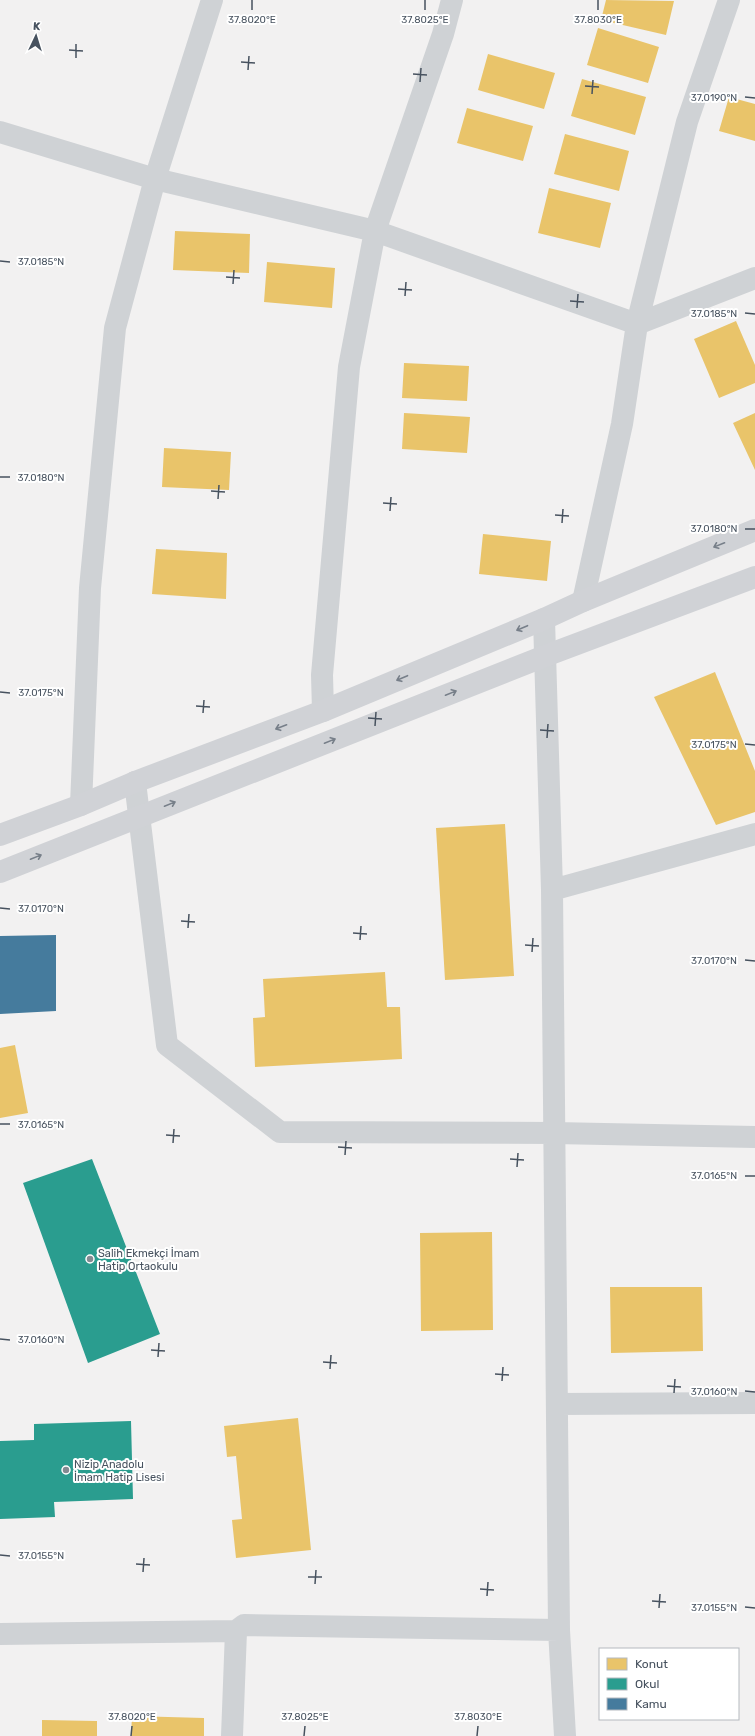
<svg xmlns="http://www.w3.org/2000/svg" width="755" height="1736" font-family="Rubik,sans-serif">
<style>
.homes{fill:#e9c46a}
.schools{fill:#2a9d8f}
.public{fill:#457b9d}
.lines{fill:none;stroke-linecap:round;stroke-linejoin:round}
.street{stroke:#cfd2d5;stroke-width:22}
.secondary{stroke:#d0d2d6;stroke-width:22}
.oneway{stroke:#777f89}
.ticks{fill:none;stroke:#47525f;stroke-width:1.5}
.poi-dot{fill:#838a92;stroke:#fff;stroke-width:1.5}
.labels{text-anchor:middle;dominant-baseline:central;stroke-width:4;stroke-linejoin:round;paint-order:stroke}
.poi-label{font-size:11px;fill:#47525f;stroke:#fff;text-anchor:start}
.ticks-label{font-size:10px;text-anchor:middle;fill:#47525f;stroke:#fff;stroke-width:4;stroke-linejoin:round;paint-order:stroke}
</style>
<rect width="100%" height="100%" fill="#f2f1f1"/>
<path class="homes" d="M606 0 674 1 666 35 601 20Z
M598 28 659 47 648 83 587 65Z
M488 54 555 73 544 109 478 90Z
M582 79 646 97 635 135 571 116Z
M729 97 755 104V141L719 131Z
M467 108 533 126 523 161 457 143Z
M565 134 629 151 619 191 554 174Z
M549 188 611 203 600 248 538 233Z
M175 231 250 234 249 273 173 270Z
M267 262 335 268 332 308 264 302Z
M736 321 755 365V383L719 398 694 339Z
M404 363 469 366 467 401 402 398Z
M404 413 470 417 467 453 402 449Z
M755 413V470L733 423Z
M164 448 231 452 229 490 162 487Z
M483 534 551 541 547 581 479 574Z
M156 549 227 553 226 599 152 594Z
M715 672 755 771V812L716 825 654 697Z
M505 824 514 976 445 980 436 828Z
M385 972 387 1007H400L402 1059 255 1067 253 1018 265 1017 263 979Z
M15 1045 28 1113 0 1118V1048Z
M492 1232 493 1330 421 1331 420 1233Z
M610 1287H702L703 1351 611 1353Z
M298 1418 311 1550 236 1558 232 1520 242 1519 236 1456 227 1457 224 1426Z
M132 1716 204 1718V1736H131Z
M42 1720 97 1721V1736H42Z"/>
<path class="schools" d="M92 1159 160 1334 88 1363 23 1183Z
M131 1421 133 1499 54 1502 55 1517 0 1519V1441L34 1440V1424Z"/>
<path class="public" d="M56 935V1011L0 1014V936Z"/>
<g class="lines">
<path class="street" d="M0 132 155 179 375 231 637 324 755 278
M583 601 622 424 637 324 687 122 729 0
M544 619 552 890 559 1630 565 1736
M323 711 322 675 349 367 375 231 443 34 452 0
M135 782 167 1045 280 1132 554 1133 755 1137
M81 805 90 588 115 328 155 179 212 0
M552 890 755 834
M557 1404 755 1403
M0 1634 236 1631 244 1625 559 1630
M232 1736 236 1631"/>
<path class="secondary" d="M0 835 81 805 135 782 323 711 544 619 583 601 755 530
M0 872 545 656 755 577"/>
</g>
<defs><path id="oneway-shaft" d="M-6 0H5M1.5-3L5.5 0L1.5 3" fill="none" stroke-width="1.6" stroke-linecap="round" stroke-linejoin="round"/></defs>
<g class="oneway">
<use href="#oneway-shaft" transform="translate(719 545) rotate(158)"/>
<use href="#oneway-shaft" transform="translate(522 628) rotate(157)"/>
<use href="#oneway-shaft" transform="translate(402 678) rotate(157)"/>
<use href="#oneway-shaft" transform="translate(451 693) rotate(-22)"/>
<use href="#oneway-shaft" transform="translate(281 727) rotate(159)"/>
<use href="#oneway-shaft" transform="translate(330 741) rotate(-22)"/>
<use href="#oneway-shaft" transform="translate(170 804) rotate(-22)"/>
<use href="#oneway-shaft" transform="translate(36 857) rotate(-22)"/>
</g>
<path class="ticks" d="M252 10V0M425 10V0M598 10V0M69 50 83 51M76 58V44M241 62 255 63M248 70 249 56M413 74 427 75M420 82 421 68M585 86 599 87M592 94 593 80M745 97 755 98M0 261 10 262M226 277 240 278M233 284 234 270M398 289 412 290M405 296 406 282M570 301 584 302M577 308 578 294M745 313 755 314M0 477H10M211 491 225 492M218 499 219 485M383 503 397 504M390 511 391 497M555 515 569 516M562 523 563 509M745 529H755M0 692 10 693M196 706 210 707M203 713 204 700M368 718 382 719M375 726 376 712M540 730 554 731M547 738 548 724M745 744 755 745M0 908 10 909M181 921 195 922M188 928 189 914M353 933 367 934M360 940 361 926M525 945 539 946M532 952 533 938M745 960 755 961M0 1124H10M166 1135 180 1136M173 1143 174 1129M338 1147 352 1148M345 1155 346 1141M510 1159 524 1160M517 1167 518 1153M745 1176H755M0 1339 10 1340M151 1350 165 1351M158 1357 159 1343M323 1362 337 1363M330 1369 331 1355M495 1374 509 1375M502 1381 503 1367M667 1386 681 1387M745 1391 755 1392M674 1393 675 1379M0 1555 10 1556M136 1564 150 1565M143 1572 144 1558M308 1577H322M315 1584 316 1570M480 1589 494 1590M487 1596 488 1582M652 1601 666 1602M745 1607 755 1608M659 1608 660 1594M131 1736 132 1726M304 1736 305 1726M477 1736 478 1726"/>
<g class="poi-dot">
<circle cx="90" cy="1259" r="4"/>
<circle cx="66" cy="1470" r="4"/>
</g>
<g class="labels">
<g class="poi-label">
<text x="98" y="1253">Salih Ekmekçi İmam<tspan x="98" dy="13">Hatip Ortaokulu</tspan></text>
<text x="74" y="1464">Nizip Anadolu<tspan x="74" dy="13">İmam Hatip Lisesi</tspan></text>
</g>
</g>
<g class="ticks-label">
<text x="252" y="23">37.8020°E</text>
<text x="425" y="23">37.8025°E</text>
<text x="598" y="23">37.8030°E</text>
<text x="714" y="101">37.0190°N</text>
<text x="41" y="265">37.0185°N</text>
<text x="714" y="317">37.0185°N</text>
<text x="41" y="481">37.0180°N</text>
<text x="714" y="532">37.0180°N</text>
<text x="41" y="696">37.0175°N</text>
<text x="714" y="748">37.0175°N</text>
<text x="41" y="912">37.0170°N</text>
<text x="714" y="964">37.0170°N</text>
<text x="41" y="1128">37.0165°N</text>
<text x="714" y="1179">37.0165°N</text>
<text x="41" y="1343">37.0160°N</text>
<text x="714" y="1395">37.0160°N</text>
<text x="41" y="1559">37.0155°N</text>
<text x="714" y="1611">37.0155°N</text>
<text x="132" y="1720">37.8020°E</text>
<text x="305" y="1720">37.8025°E</text>
<text x="478" y="1720">37.8030°E</text>
</g>
<rect x="599" y="1648" width="140" height="72" fill="#ffffff" stroke="#b5babf"/>
<rect x="607" y="1658" width="20" height="12" fill="#e9c46a" stroke="#b5babf"/>
<text x="635" y="1668" font-size="12" fill="#47525f">Konut</text>
<rect x="607" y="1678" width="20" height="12" fill="#2a9d8f" stroke="#b5babf"/>
<text x="635" y="1688" font-size="12" fill="#47525f">Okul</text>
<rect x="607" y="1698" width="20" height="12" fill="#457b9d" stroke="#b5babf"/>
<text x="635" y="1708" font-size="12" fill="#47525f">Kamu</text>
<g transform="translate(36 36) rotate(4)" stroke="#ffffff" stroke-width="3" paint-order="stroke">
<path d="M0-3L7 15L0 10L-7 15Z" fill="#47525f"/>
<text y="-6" font-size="11" font-weight="bold" text-anchor="middle" fill="#47525f">K</text>
</g>
</svg>
